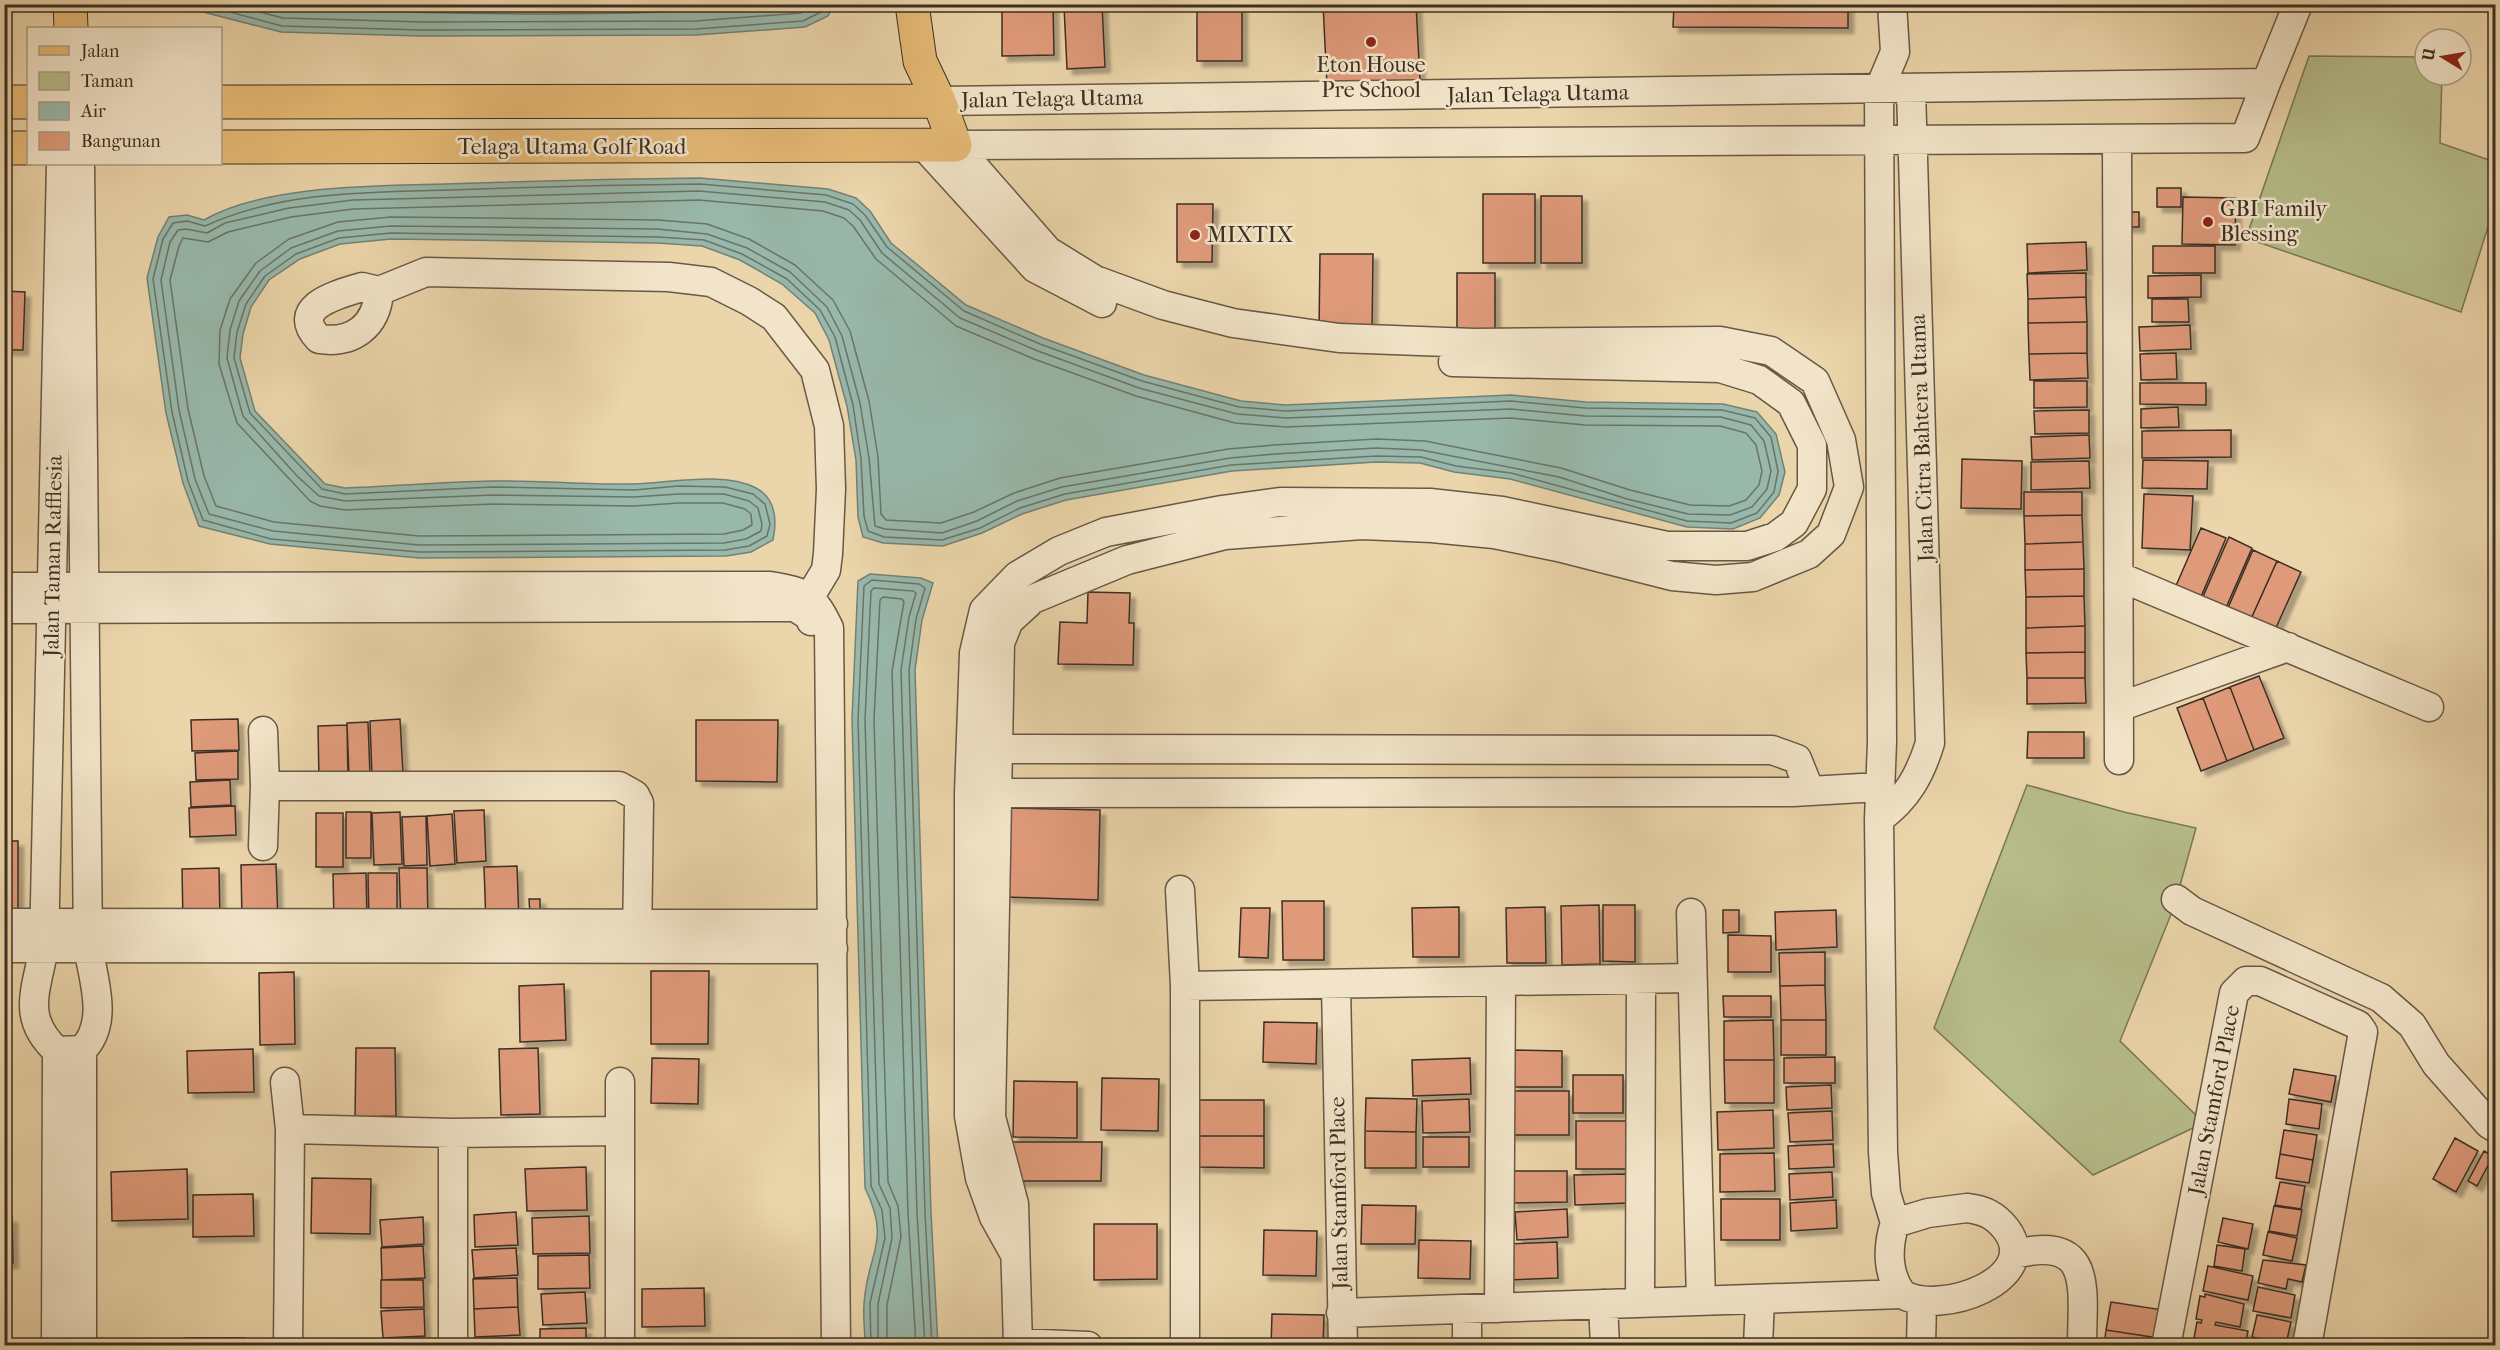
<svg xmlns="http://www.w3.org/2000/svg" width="2500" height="1350" font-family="'IM FELL French Canon',serif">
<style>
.green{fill:#b6bd8a;stroke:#7a7658;stroke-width:1.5}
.water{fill:#98b8ab;stroke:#748175;stroke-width:1.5}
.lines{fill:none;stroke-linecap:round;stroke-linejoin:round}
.shore{stroke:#6a7468;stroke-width:1.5}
.building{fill:#df9a7a;stroke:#3d2f25;stroke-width:1.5;filter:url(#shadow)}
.minor-casing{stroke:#685846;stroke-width:31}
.major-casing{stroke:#3d2f25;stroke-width:35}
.minor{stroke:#f2e4c8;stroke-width:28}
.major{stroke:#e6ba75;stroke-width:33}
.poi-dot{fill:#8f2418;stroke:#f2e4c8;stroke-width:2}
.labels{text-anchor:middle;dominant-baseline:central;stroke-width:5;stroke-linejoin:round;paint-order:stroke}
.poi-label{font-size:22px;fill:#3d2f25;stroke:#f2e4c8;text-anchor:start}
.street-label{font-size:22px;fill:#3d2f25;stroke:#f2e4c8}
</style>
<defs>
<filter id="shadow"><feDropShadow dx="5.5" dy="5.5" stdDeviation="1.5" flood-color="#0004"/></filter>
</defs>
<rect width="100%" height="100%" fill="#ebd5aa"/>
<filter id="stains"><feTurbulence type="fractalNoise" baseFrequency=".00333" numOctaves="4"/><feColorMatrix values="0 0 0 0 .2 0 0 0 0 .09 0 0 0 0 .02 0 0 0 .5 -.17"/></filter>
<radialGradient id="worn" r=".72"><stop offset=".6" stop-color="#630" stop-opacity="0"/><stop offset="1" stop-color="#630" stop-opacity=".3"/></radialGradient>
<path class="green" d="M2309 56 2425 57V75H2442L2440 143 2495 162V205L2461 312 2246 238Z
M2027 785 2124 812 2196 828 2174 907 2120 1041 2204 1123 2093 1175 1934 1028Z"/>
<path class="water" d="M194 5V4L834 5 828 16 805 27 696 35 421 36 281 32 195 10Z
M700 178 828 189 856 198 870 211 891 243 966 305 1043 338 1144 375 1241 401 1285 405 1511 395 1586 402 1723 404 1757 412 1776 434 1785 472 1779 495 1760 518 1733 529 1687 527 1510 479 1454 472 1420 463 1376 462 1232 471 1066 500 1022 514 982 533 943 546 883 543 863 537 858 517 856 460 847 406 829 340 815 313 782 284 740 260 702 246 657 243 391 239 340 244 300 259 269 280 251 307 243 334 240 358 255 411 325 484 345 488C394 486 443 482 492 481 539 480 586 485 634 484 669 483 724 471 756 488 776 499 777 521 773 540L751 552 726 556 419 558 270 544 199 526 183 483 166 413 147 278 158 237 169 217 187 215 204 220C264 185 376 186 445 184 530 181 615 179 700 178Z
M870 574 921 578 933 583 922 620 915 670 931 1213 938 1345H865C865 1332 863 1318 864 1304 867 1252 892 1243 865 1188L852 719 858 581Z"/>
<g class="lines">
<path class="shore" d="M200 4 282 26 421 30 696 29 803 21 823 11 827 4
M229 4 283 18 422 22 696 21 801 13 819 4
M266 4 285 9C456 14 628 19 799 4
M700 184 826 195 853 204 865 215 887 247 964 311 1040 344 1142 381 1239 407 1285 411 1511 401 1585 408 1722 410 1755 418 1771 437 1778 471 1774 492 1757 513 1731 523 1687 521 1511 473 1456 466 1421 457 1376 456 1231 465 1065 494 1020 508 980 528 942 540 884 537 868 531 864 516 861 459 853 405 835 337 820 310 787 279 742 254 704 240 658 237 391 233 339 238 296 254 265 276 246 304 237 332 234 358 250 413 322 489 345 494 493 487 634 490 678 486 725 487 753 494 765 504 770 524 767 536 749 546 725 550 419 552 271 539 203 520 188 481 172 412 153 279 163 239 173 223 187 221 205 226C281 191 368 192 450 190 534 187 617 185 700 184Z
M699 191 825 202 849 210 860 220 882 253 960 318 1038 351 1139 388 1237 414 1286 418 1511 409 1585 416 1721 417 1751 425 1764 441 1771 471 1767 489 1752 507 1730 515 1688 514 1627 499 1559 477 1421 450 1376 448 1275 454 1230 458 1062 487 1017 501 977 521 942 533 885 529 875 526 869 458 860 403 842 336 827 307 790 272 747 248 707 234 657 229 391 226 338 231 291 248 260 271 239 301 230 330 227 358 243 416 297 476 319 496 345 501 493 495 634 497 679 494H724L749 501 758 508 762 524 761 531 746 539 724 543 419 545 273 531 209 514 195 479 179 410 161 280 170 242 178 230 186 229 207 233 225 223 289 208 353 200Z
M699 200 823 211 844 218 853 226 876 259 956 326 1034 359 1136 396 1235 423 1286 427 1511 418 1585 425 1720 426 1746 433 1756 445 1762 471 1759 485 1746 500 1729 506 1690 505 1630 490 1561 468 1425 441 1376 439 1274 445 1228 449 1060 478 1014 493 974 512 941 523 886 520 881 514 878 457 869 401 850 331 833 300 795 265 749 239 707 224 658 220 391 217 338 222 289 239 256 263 230 299 220 330 219 364 237 423 310 501 320 506 345 510 493 504 634 506 679 503H723L745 509 751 514 752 525 743 530 724 534 419 536 274 522 216 506 204 476 188 409 170 280 179 246 183 238 208 242 228 232 291 217 353 209Z
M871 1346 870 1303 885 1238 882 1210 871 1186 858 720 864 586 872 580 919 584 925 588 916 619 909 670 925 1213 932 1346
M878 1346V1304L892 1238 890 1208 879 1184 865 720 871 591 874 588 913 591 916 593 909 617 901 670 917 1213 925 1346
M887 1346V1305L901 1237 898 1206 888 1182 874 720 880 600 883 597 902 599 904 602 892 671 908 1213 916 1346"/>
</g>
<path class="building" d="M1002 4H1053L1054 55 1002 56Z
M1102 4 1105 67 1067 69 1064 6Z
M1323 4H1416L1420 80 1327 85Z
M1674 4H1848V28L1673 27Z
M1197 5H1242V61H1197Z
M2157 188H2181V207H2157Z
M1483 194H1535V263H1483Z
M1541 196H1582V263H1541Z
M2183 197 2236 198 2235 245 2182 244Z
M1177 204H1213L1212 262H1177Z
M2124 212H2139V227H2124Z
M2086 242 2087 270 2028 273 2027 244Z
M2153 246H2215V273H2153Z
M1320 254H1373L1372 333 1319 332Z
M1457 273H1495V334H1457Z
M2086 273V297L2028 299 2027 274Z
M2201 275V297L2148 298V276Z
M4 291 25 292 23 350H4Z
M2086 297 2087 322 2028 323V299Z
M2152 299H2188L2189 322H2152Z
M2087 322V353L2029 354 2028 323Z
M2190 325 2191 349 2140 351 2139 327Z
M2087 353 2088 378 2030 380 2029 354Z
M2176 353 2177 379 2141 380 2140 354Z
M2034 381H2087V407L2034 408Z
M2140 383H2206V405L2140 404Z
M2178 407 2179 427 2141 428V409Z
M2089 410V433L2035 434 2034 411Z
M2231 430V457L2142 458V431Z
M2089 435 2090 458 2032 460 2031 437Z
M1962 459 2022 461 2021 509 1961 508Z
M2143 460 2208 461 2207 489 2142 488Z
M2089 461 2090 488 2031 490V462Z
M2024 492H2082V515L2024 516Z
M2144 494 2193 496 2190 550 2142 548Z
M2082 515 2083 542 2025 544 2024 516Z
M2201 528 2226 538 2200 599 2175 588Z
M2229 537 2252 548 2225 610 2202 599Z
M2083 542 2084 569 2025 570V544Z
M2253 550 2277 561 2251 619 2228 608Z
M2277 561 2301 572 2275 630 2251 619Z
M2084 569V596L2026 597 2025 570Z
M1088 592 1130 593 1129 623H1134L1133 665 1058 664 1060 622 1087 623Z
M2084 596 2085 626 2026 628V597Z
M2085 626V652L2026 653V628Z
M2085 652V678H2027L2026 653Z
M2259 676 2284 738 2254 750 2230 687Z
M2027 678H2085L2086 703 2027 704Z
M2230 687 2254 750 2227 761 2203 698Z
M2203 698 2227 761 2201 771 2177 708Z
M238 719 239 750 192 751 191 720Z
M400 719 403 774 372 776 370 721Z
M696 720H778L777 782 696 781Z
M368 722 370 775 349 776 347 723Z
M347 725 348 780H319L318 726Z
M2028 732H2084V758H2027Z
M238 751V779L196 780 195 753Z
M230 780 231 805 191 807 190 782Z
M235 806 236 835 190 837 189 808Z
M1009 808 1100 810 1098 900 1006 897Z
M484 810 486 861 457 863 454 811Z
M346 812H371V858H346Z
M400 812 402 864 374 865 372 813Z
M316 813H343V867H316Z
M452 814 455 864 430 866 427 816Z
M426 816 427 865 404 866 402 817Z
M4 841H18V910H4Z
M276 864 278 922 242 923 241 865Z
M517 866 519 922 486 924 484 867Z
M219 868 220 922 183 923 182 869Z
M399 868H427L428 922 401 923Z
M366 873 367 922 334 923 333 874Z
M368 873H397V923L369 924Z
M529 899H540V915L530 916Z
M1282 901H1324V960H1283Z
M1599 905 1600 964 1562 965 1561 906Z
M1603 905H1635V962L1603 961Z
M1459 907V957H1413L1412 908Z
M1545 907 1546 963H1507L1506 908Z
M1241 908H1270L1268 958 1239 957Z
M1723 910H1739V932L1723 933Z
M1836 910 1837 947 1776 950 1775 912Z
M1728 935 1771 936V972H1728Z
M1825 952V985L1780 986 1779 953Z
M651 971H709L708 1044H651Z
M294 972 295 1044 260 1045 259 973Z
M564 984 566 1040 520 1042 519 986Z
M1825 985 1826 1020H1781L1780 986Z
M1723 996H1771V1017H1724Z
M1773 1020 1774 1060H1724V1021Z
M1781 1020H1826V1055H1781Z
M1264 1022 1317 1023 1316 1064 1263 1062Z
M356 1048H395L396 1116 355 1117Z
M538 1048 540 1114 501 1115 499 1049Z
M253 1049 254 1092 188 1093 187 1051Z
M1513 1050 1562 1051V1087H1513Z
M1835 1057V1083H1784V1058Z
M652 1058 699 1059 698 1104 651 1103Z
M1470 1058 1471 1094 1413 1096 1412 1060Z
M1724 1060H1774V1103H1725Z
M2294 1069 2336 1076 2331 1102 2289 1094Z
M1573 1075H1623V1113H1573Z
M1102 1078 1159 1079 1158 1131 1101 1130Z
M1014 1081 1077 1082V1138L1013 1137Z
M1831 1085 1832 1108 1787 1110 1786 1087Z
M1504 1091H1569V1135H1504Z
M1366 1098 1417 1099 1416 1132 1365 1131Z
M1469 1099 1470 1132 1423 1133 1422 1101Z
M2289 1099 2322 1104 2319 1129 2286 1124Z
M1198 1100H1264V1136H1198Z
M1773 1110 1774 1148 1718 1150 1717 1112Z
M1832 1111 1833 1140 1790 1142 1788 1113Z
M1576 1121H1626V1169H1576Z
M2284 1130 2317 1135 2313 1160 2280 1154Z
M1365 1131 1416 1132V1168H1365Z
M1198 1136H1264V1168L1197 1167Z
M1423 1137H1469V1167H1423Z
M2455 1138 2478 1151 2456 1192 2433 1179Z
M1012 1142H1102L1101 1181H1012Z
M1833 1144 1834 1167 1789 1169 1788 1146Z
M2484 1151 2493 1156 2477 1186 2468 1181Z
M1774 1153 1775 1191 1720 1192V1154Z
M2280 1154 2313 1160 2309 1183 2276 1178Z
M586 1167 587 1210 527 1211 525 1169Z
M187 1169 188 1219 112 1221 111 1172Z
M1512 1171H1567V1202L1512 1203Z
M1832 1172 1833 1197 1790 1200 1789 1174Z
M1627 1174 1628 1203 1575 1205 1574 1175Z
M312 1178 371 1179 370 1234 311 1233Z
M2280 1182 2305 1186 2301 1209 2275 1205Z
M253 1194 254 1236 193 1237V1195Z
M1721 1199H1780V1240H1721Z
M1836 1200 1837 1228 1791 1231 1790 1203Z
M1362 1205 1416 1206 1415 1244H1361Z
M2274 1206 2302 1210 2297 1236 2269 1231Z
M1567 1209 1568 1237 1517 1240 1515 1212Z
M516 1212 518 1245 475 1247 474 1215Z
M589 1216 590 1253 533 1254 532 1218Z
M4 1217H12L13 1263H4Z
M423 1217 424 1244 382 1247 380 1220Z
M2223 1218 2253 1224 2248 1249 2218 1242Z
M1094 1224H1157V1279L1094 1280Z
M1264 1230 1317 1231 1316 1276 1263 1275Z
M2268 1232 2297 1238 2292 1261 2263 1255Z
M1419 1240 1471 1241 1470 1279 1418 1278Z
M1557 1242 1558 1278 1508 1280 1507 1244Z
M2217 1245 2245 1249 2242 1271 2214 1266Z
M423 1246 425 1278 382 1280 381 1248Z
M516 1248 518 1275 474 1278 472 1250Z
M589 1255 590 1288 538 1289V1256Z
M2263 1260 2306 1265 2302 1282 2288 1279 2286 1289 2258 1283Z
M2208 1266 2253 1276 2248 1300 2203 1291Z
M517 1278 518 1307 474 1309 473 1279Z
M381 1280H423L424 1307 381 1308Z
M2258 1287 2295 1295 2291 1318 2253 1311Z
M704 1288 705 1326 642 1327V1289Z
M585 1292 587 1323 543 1325 541 1294Z
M2205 1294 2244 1304 2240 1327 2216 1322 2215 1325 2248 1331 2245 1346 2194 1338 2197 1322 2201 1323 2202 1320 2196 1319 2200 1296 2205 1297Z
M2111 1302 2163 1310 2158 1338 2106 1330Z
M518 1307 520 1335 475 1337 474 1309Z
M424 1309 425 1336 383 1338 381 1311Z
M1272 1314 1324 1315 1323 1346H1271Z
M2257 1315 2291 1322 2286 1344 2252 1337Z
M586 1328V1346H540V1329Z
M2106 1330 2158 1338 2157 1346H2104Z
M186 1338H245V1346H186Z
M519 1338V1346H477V1339Z
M425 1339V1346H382V1340Z
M1683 1339H1742V1346H1683Z
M1998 1339V1346H1946V1341Z
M2182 1339 2215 1346H2181Z
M1828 1340V1346H1769V1343Z
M2252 1340 2278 1346H2251Z
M1528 1342 1529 1346H1483V1345Z
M2014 1342H2060V1346H2014Z
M1677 1343V1346H1625V1345Z
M1834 1344H1895V1346H1834Z"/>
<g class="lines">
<g class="minor-casing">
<path id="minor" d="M1892 4 1895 52 1879 90 1882 742 1879 819C1907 799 1920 775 1930 743L1911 89
M2266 83 2298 4
M939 101 2266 83 2245 138 955 145
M2117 139 2119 760
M955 145 1048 251 1095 280 1163 305 1233 323 1339 338 1474 343 1720 341 1771 351 1815 381 1841 440 1849 487 1831 534 1809 554 1753 577 1716 580 1672 576 1558 547 1494 534 1432 528 1362 525 1225 535 1127 560 1033 599 1009 621 1000 643 991 1117 1014 1204 1018 1346
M924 146 1035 268 1102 303
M61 164 44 948C36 991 21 1018 57 1051L82 1050C109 1024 94 981 88 948L80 164
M362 287 379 291C377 326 353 344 319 339 287 306 340 294 362 287Z
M379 291 426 272 669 277 711 282 749 301 774 317 815 370 829 426 831 489 828 554 826 570 802 610
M2120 577 2429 707
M4 587 770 586C806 592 813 595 829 628L836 1346
M4 609 795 607 809 616 811 621
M2119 707 2288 647
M263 731 265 786 263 846
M982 749 1772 750 1797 759 1810 791
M265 786H619L635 795 639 803 637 943
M981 793 1793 792 1878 787
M1879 819 1883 1152 1886 1193 1895 1223
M1180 890 1185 986V1346
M2176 899 2192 911 2381 998 2412 1025 2436 1064 2489 1124 2496 1128
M1691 913 1701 1301
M4 923 833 924
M4 948 833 949
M1336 984 1343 1346
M1185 986 1691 978
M82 1050V1346
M285 1082 290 1129 288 1346
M290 1129 453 1133 620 1131
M1967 1208C1984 1210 1995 1215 2006 1229 2044 1279 1940 1317 1902 1294 1887 1274 1887 1247 1895 1223L1928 1213Z
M1013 1251 994 1217 980 1178 969 1116V793L974 653 984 610 1017 576 1059 551 1106 532 1222 510 1280 502 1430 503 1502 511 1667 546H1747L1775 537 1794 523 1812 489V445L1791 403 1759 380 1720 368 1453 362
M2015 1254C2095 1234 2082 1290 2082 1346
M1640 1303 1641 979
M1603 1304 1605 1346
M1499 1308 1501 981
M1467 1309V1346
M1341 1313 1902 1294
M1018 1343 1088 1346
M56 1346 57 1051
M453 1346V1133
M620 1346V1082
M1758 1346 1760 1299
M1921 1346 1922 1302
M2166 1346 2234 993 2246 981H2260L2358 1025 2363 1032 2307 1346"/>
</g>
<g class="major-casing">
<path id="major" d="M70 4 71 28
M4 102H28
M220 102 939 101
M220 147 955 145 939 101 920 61 912 4
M4 148H28"/>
</g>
<use href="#minor" class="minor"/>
<use href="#major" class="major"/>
</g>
<g class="poi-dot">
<circle cx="1371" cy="42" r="6"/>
<circle cx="2208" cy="222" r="6"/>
<circle cx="1195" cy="235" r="6"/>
</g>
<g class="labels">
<g class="poi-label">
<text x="1371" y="65" text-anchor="middle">Eton House<tspan x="1371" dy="25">Pre School</tspan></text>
<text x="2220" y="209">GBI Family<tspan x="2220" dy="25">Blessing</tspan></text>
<text x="1207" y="235">MIXTIX</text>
</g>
<g class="street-label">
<text transform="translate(1538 94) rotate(-1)">Jalan Telaga Utama</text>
<text transform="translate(1052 99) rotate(-1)">Jalan Telaga Utama</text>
<text x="572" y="147">Telaga Utama Golf Road</text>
<text transform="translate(1922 438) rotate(-92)">Jalan Citra Bahtera Utama</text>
<text transform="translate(53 556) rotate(-89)">Jalan Taman Rafflesia</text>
<text transform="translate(2214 1100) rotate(-79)">Jalan Stamford Place</text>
<text transform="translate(1339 1193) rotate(-91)">Jalan Stamford Place</text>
</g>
</g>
<rect width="2500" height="1350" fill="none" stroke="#ebd5aa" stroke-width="24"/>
<rect x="6" y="6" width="2488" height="1338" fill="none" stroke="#3d2f25" stroke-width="3"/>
<rect x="12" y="12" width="2476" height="1326" fill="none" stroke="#3d2f25" stroke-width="1.5"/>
<rect x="27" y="27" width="195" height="138" fill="#f2e4c8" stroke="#aa9c87" stroke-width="1.5"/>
<rect x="39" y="46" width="30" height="9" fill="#e6ba75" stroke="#aa9c87" stroke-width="1.5"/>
<text x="81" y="57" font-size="18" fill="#3d2f25">Jalan</text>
<rect x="39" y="72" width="30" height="18" fill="#b6bd8a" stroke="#aa9c87" stroke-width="1.5"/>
<text x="81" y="87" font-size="18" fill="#3d2f25">Taman</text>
<rect x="39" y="102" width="30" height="18" fill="#98b8ab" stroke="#aa9c87" stroke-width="1.5"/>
<text x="81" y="117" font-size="18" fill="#3d2f25">Air</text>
<rect x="39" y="132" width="30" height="18" fill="#df9a7a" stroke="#aa9c87" stroke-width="1.5"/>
<text x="81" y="147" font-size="18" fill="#3d2f25">Bangunan</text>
<g transform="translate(2443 57) rotate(281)"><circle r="28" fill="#f2e4c8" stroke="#aa9c87" stroke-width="1.5"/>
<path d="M0-4.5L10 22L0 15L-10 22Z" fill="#8f2418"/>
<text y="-9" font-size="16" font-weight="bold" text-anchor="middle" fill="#3d2f25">U</text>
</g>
<rect width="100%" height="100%" filter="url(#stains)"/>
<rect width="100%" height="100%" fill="url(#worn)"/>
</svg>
